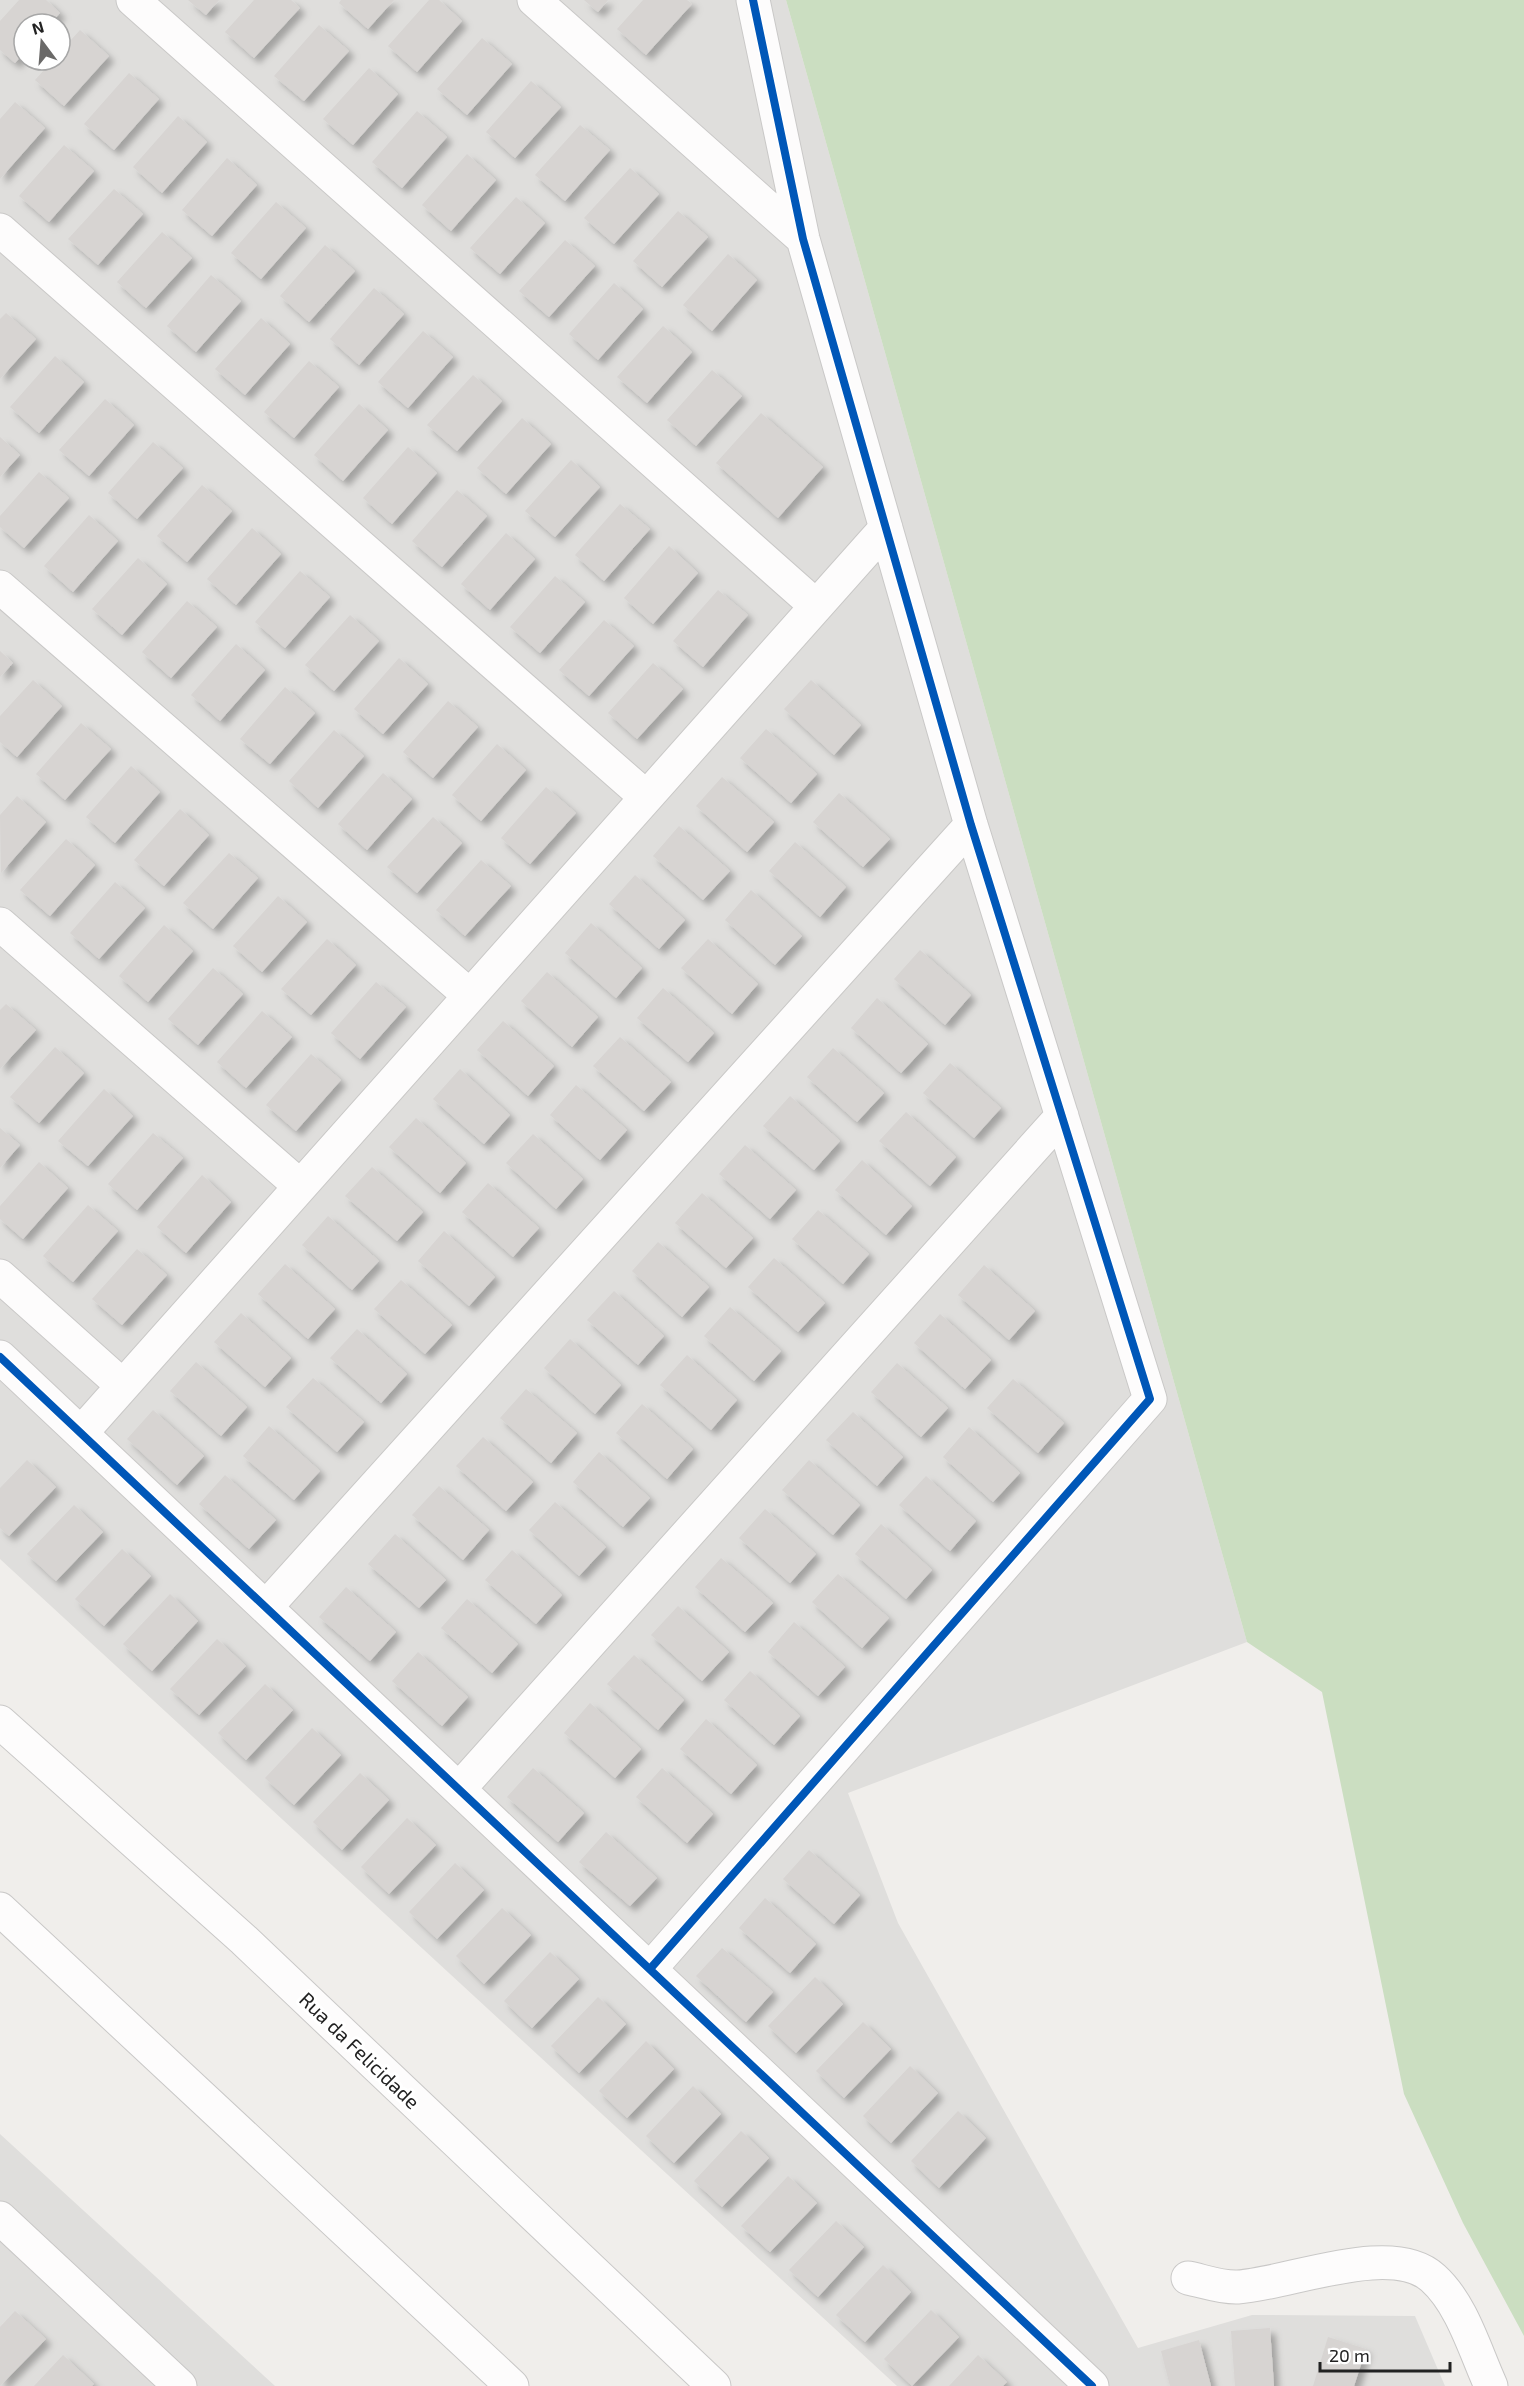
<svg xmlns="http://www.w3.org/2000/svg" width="1524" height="2386" font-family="'Exo 2',sans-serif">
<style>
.residential{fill:#dfdedc;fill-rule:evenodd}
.forest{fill:#cbdec1}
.building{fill:#d7d4d2;filter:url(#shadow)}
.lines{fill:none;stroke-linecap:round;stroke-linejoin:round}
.minor-casing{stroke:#c9c8c7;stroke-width:35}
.minor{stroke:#fdfcfc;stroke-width:33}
.cycleway-casing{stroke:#fff;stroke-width:11}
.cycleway{stroke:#0057b8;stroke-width:8}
.labels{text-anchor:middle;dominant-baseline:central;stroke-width:6;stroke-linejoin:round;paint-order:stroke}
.street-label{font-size:20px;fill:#222;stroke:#fff}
</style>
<defs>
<filter id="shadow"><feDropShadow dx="5.5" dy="5.5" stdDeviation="3" flood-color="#0004"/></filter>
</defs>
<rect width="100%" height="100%" fill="#f0eeeb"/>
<path class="residential" d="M0 0H786L1247 1642 848 1793 898 1923 1138 2348 1252 2315 1415 2316 1445 2386H897L0 1559ZM24 24H60V60H24Z
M0 2134 275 2386H0Z"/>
<path class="forest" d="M786 0H1524V2336L1463 2223 1404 2094 1322 1692 1247 1642Z"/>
<path class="building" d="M19 0H46L60 13 50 24H24V53L15 63 0 50V21Z
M188 0H219L206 15Z
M254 0H291L300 8 254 58 225 32Z
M341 0H394L368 29 339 3Z
M429 0H439L462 21 417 72 388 46Z
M584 0H608L598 12Z
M643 0H687L692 4 646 55 617 29Z
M319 25 349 51 304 101 274 76Z
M80 30 109 56 64 106 35 80 53 60H60V52Z
M482 38 512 64 467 115 437 89Z
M369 68 398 94 353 145 323 119Z
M129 73 159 99 114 150 84 124Z
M531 81 561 107 515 158 486 132Z
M15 102 45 128 0 179V119Z
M417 111 447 137 402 188 372 162Z
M178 116 207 142 162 193 133 167Z
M580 125 610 150 565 201 535 175Z
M64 145 94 171 49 222 19 196Z
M467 154 496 180 451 231 422 205Z
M227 158 257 185 212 236 182 210Z
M630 168 659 194 614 244 584 218Z
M114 189 143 214 98 265 68 239Z
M516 197 545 223 500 274 470 248Z
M276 202 306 228 261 279 231 253Z
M678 211 708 237 662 287 633 261Z
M162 232 192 258 146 308 117 282Z
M565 240 595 266 549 317 519 291Z
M325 245 355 271 309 322 280 296Z
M728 254 757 280 712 331 683 305Z
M211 275 241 301 196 352 167 326Z
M614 283 643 309 598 360 569 334Z
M374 288 404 314 359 365 330 339Z
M6 313 36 339 0 379V319Z
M261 318 290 344 245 395 215 369Z
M663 326 692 352 647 403 617 377Z
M423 331 453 357 408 408 378 382Z
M55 356 84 382 39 433 10 407Z
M309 361 339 387 294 438 264 412Z
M712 370 742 396 696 446 667 420Z
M473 375 502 401 457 451 427 425Z
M105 399 134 425 89 476 59 450Z
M359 404 388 430 343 481 314 455Z
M761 413 823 467 778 518 716 463Z
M522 418 551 444 506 494 477 468Z
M0 437 20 455 0 477Z
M153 442 183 468 137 519 108 493Z
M408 447 437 473 392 524 363 498Z
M571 460 600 487 555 537 525 511Z
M39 472 69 498 24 548 0 527V516Z
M202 485 232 511 187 562 157 536Z
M457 490 487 516 442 567 412 541Z
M620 504 650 529 604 581 575 555Z
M89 515 118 541 73 592 44 566Z
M252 528 281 554 236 605 207 579Z
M506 533 535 559 490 610 461 584Z
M669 546 698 573 653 624 624 598Z
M138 558 167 584 122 635 92 609Z
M300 571 330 597 285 648 255 622Z
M555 576 585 602 540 653 510 627Z
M718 590 748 615 703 667 673 641Z
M187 601 217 627 171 678 142 652Z
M350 615 379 641 334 691 305 665Z
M604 620 634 646 589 696 559 670Z
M236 644 265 670 220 721 191 695Z
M0 651 13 663 0 677Z
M399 658 428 684 383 734 354 709Z
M653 663 683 689 637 739 608 713Z
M33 680 62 706 17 757 0 742V716Z
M811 680 861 725 834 755 784 709Z
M285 687 315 713 270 764 240 739Z
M448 701 478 727 433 778 403 752Z
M81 723 111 749 65 800 36 774Z
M766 729 817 774 791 803 740 758Z
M334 730 364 756 318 808 289 781Z
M497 744 526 770 481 821 452 795Z
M131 766 160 792 115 843 86 817Z
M383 773 412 799 367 850 338 824Z
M722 777 774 822 747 852 696 806Z
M546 787 576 813 530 864 501 838Z
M839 793 890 839 863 867 813 822Z
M17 796 46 822 1 873 0 815Z
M180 809 209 835 164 886 134 860Z
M433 817 462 843 417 893 387 867Z
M679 826 730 871 703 900 653 856Z
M66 839 95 865 50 916 20 890Z
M795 842 846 887 820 917 769 871Z
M229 853 258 878 213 929 183 903Z
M481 860 511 886 465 936 436 910Z
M635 875 685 920 659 949 609 904Z
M115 882 145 908 99 959 70 933Z
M751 890 802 936 775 965 725 920Z
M278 896 307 922 262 972 233 946Z
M591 923 642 968 616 998 565 953Z
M164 925 193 951 148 1002 119 976Z
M327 939 356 965 311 1015 281 989Z
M708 939 758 984 732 1014 681 968Z
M920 950 971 995 945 1025 894 979Z
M213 968 243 994 198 1045 168 1019Z
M547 972 598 1017 572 1047 521 1001Z
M376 982 406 1007 360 1059 331 1033Z
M663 988 714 1033 688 1062 637 1018Z
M877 998 928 1044 901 1073 851 1028Z
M6 1004 36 1030 0 1069V1010Z
M262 1011 292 1037 246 1088 217 1062Z
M503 1021 554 1066 528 1096 477 1050Z
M620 1037 671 1082 644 1111 593 1066Z
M55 1047 84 1073 39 1123 10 1097Z
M833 1048 884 1093 857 1122 807 1077Z
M311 1054 341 1080 296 1131 266 1105Z
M950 1063 1001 1108 974 1138 923 1093Z
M460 1069 510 1115 484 1144 433 1099Z
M576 1085 627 1130 600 1160 550 1115Z
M104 1089 133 1116 88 1166 58 1141Z
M790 1096 840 1141 814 1170 763 1126Z
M906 1112 956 1157 930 1186 879 1141Z
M416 1118 466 1163 440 1193 389 1147Z
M0 1128 20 1145 0 1168Z
M153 1133 183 1158 137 1210 108 1184Z
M533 1134 583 1179 556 1209 506 1163Z
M745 1145 796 1190 770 1219 719 1174Z
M862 1160 912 1206 886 1235 835 1190Z
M39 1162 68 1188 23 1239 0 1219V1206Z
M372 1167 423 1212 397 1241 345 1196Z
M202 1175 231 1202 186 1253 157 1227Z
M488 1183 539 1228 513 1257 462 1212Z
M702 1193 753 1238 726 1268 675 1223Z
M88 1205 118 1231 73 1282 43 1256Z
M818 1210 869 1254 843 1284 792 1239Z
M328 1216 379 1261 352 1290 302 1245Z
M444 1231 495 1277 469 1306 418 1261Z
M658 1242 709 1287 682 1317 632 1271Z
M137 1249 167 1275 122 1325 92 1299Z
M774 1258 825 1303 798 1332 748 1287Z
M285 1264 335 1309 308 1339 258 1294Z
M984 1265 1035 1311 1009 1340 958 1295Z
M401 1280 452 1325 425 1354 374 1309Z
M614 1291 664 1336 638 1365 587 1320Z
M730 1307 781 1351 754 1381 704 1336Z
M241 1313 291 1358 265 1387 214 1342Z
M940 1314 991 1360 965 1389 914 1343Z
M357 1329 407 1374 381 1403 330 1358Z
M570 1339 621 1385 595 1414 544 1368Z
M687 1355 737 1400 711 1430 660 1385Z
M196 1362 247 1407 221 1436 170 1391Z
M897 1363 948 1408 921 1437 871 1392Z
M313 1378 364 1422 337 1452 286 1407Z
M1013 1379 1064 1423 1038 1453 987 1408Z
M526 1389 577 1433 551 1463 500 1418Z
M642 1404 693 1449 667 1479 616 1433Z
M153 1410 204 1456 177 1485 127 1439Z
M853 1412 903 1457 877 1486 826 1440Z
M269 1426 320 1471 294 1500 243 1456Z
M969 1427 1020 1473 993 1502 943 1457Z
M483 1437 533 1482 506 1511 456 1466Z
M599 1452 650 1498 623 1527 573 1482Z
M27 1460 56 1487 9 1536 0 1528V1488Z
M809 1460 860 1505 833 1535 782 1490Z
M225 1475 276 1520 249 1549 199 1504Z
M926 1476 976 1521 950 1551 899 1505Z
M439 1486 489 1530 463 1560 412 1515Z
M555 1502 606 1547 579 1576 529 1530Z
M74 1505 103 1532 56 1581 27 1554Z
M765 1509 816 1554 790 1583 739 1538Z
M881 1524 932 1570 906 1599 855 1554Z
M395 1534 446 1580 419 1608 368 1564Z
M122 1549 151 1576 104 1626 75 1599Z
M512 1550 562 1595 536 1624 485 1580Z
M721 1558 773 1603 745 1632 695 1587Z
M838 1574 889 1618 862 1648 812 1602Z
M346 1587 396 1632 370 1661 319 1617Z
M170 1594 198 1621 152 1671 123 1644Z
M467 1599 518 1644 492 1673 441 1628Z
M678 1606 729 1652 702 1681 651 1635Z
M794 1622 845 1667 818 1696 768 1652Z
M217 1639 246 1666 199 1715 170 1689Z
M418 1652 468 1697 442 1726 392 1681Z
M634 1655 684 1700 658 1730 607 1684Z
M750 1671 800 1716 774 1745 724 1700Z
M265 1684 293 1710 246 1760 218 1733Z
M590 1703 641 1749 615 1778 564 1733Z
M706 1719 757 1765 731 1794 680 1749Z
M312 1728 341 1755 294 1805 265 1778Z
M533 1768 584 1813 558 1842 507 1797Z
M662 1768 713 1814 687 1843 636 1797Z
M360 1773 389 1800 342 1850 313 1822Z
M407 1818 436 1845 389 1894 361 1867Z
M606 1832 657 1878 630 1906 579 1862Z
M809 1850 860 1895 834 1924 783 1879Z
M455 1863 484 1890 437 1939 409 1912Z
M765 1898 816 1944 790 1973 739 1928Z
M502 1908 531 1935 484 1984 456 1956Z
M722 1948 773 1992 746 2022 696 1976Z
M550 1952 579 1979 532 2028 504 2001Z
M815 1977 843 2004 796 2053 768 2026Z
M598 1997 626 2024 579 2073 551 2046Z
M863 2022 891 2049 844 2098 816 2071Z
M646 2041 674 2069 627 2118 599 2091Z
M910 2066 938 2093 891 2143 863 2116Z
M693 2086 721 2114 674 2163 646 2136Z
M958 2111 986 2138 939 2188 911 2161Z
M741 2131 769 2158 722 2207 694 2181Z
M788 2176 817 2203 770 2252 741 2226Z
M836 2221 864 2247 818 2297 789 2270Z
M883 2265 911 2292 865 2342 836 2315Z
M931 2310 959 2337 912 2386 884 2359Z
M15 2311 46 2339 0 2386V2327Z
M1270 2328 1274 2386H1235L1231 2331Z
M1328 2337 1366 2349 1354 2386H1313Z
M1199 2340 1211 2386H1170L1161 2351Z
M63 2355 94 2384 92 2386H34Z
M978 2355 1007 2382 1003 2386H949Z"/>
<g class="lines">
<g class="minor-casing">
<path id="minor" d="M133 0 815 605
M534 0 803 239
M0 230 646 797
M0 587 469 995
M0 924 300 1186
M0 1276 123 1386
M0 1357 1092 2386
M82 1432 886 528
M267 1606 971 825
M0 1722 244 1940 714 2386
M459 1789 1062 1116
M0 1909 512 2386
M650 1969 1150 1399 971 825 803 239 753 0
M0 2218 180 2386
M1188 2278C1203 2281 1222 2288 1238 2287 1288 2284 1392 2240 1433 2278 1462 2304 1475 2351 1491 2386"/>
</g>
<use href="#minor" class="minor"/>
<g class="cycleway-casing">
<path id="cycleway" d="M0 1357 1092 2386
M650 1969 1150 1399 971 825 803 239 753 0"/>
</g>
<use href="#cycleway" class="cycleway"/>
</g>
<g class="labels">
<g class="street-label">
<text transform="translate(360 2050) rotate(44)">Rua da Felicidade</text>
</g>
</g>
<g transform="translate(42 42) rotate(344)"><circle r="28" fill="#ffffff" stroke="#a7a7a7" stroke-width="1.5"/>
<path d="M0-4.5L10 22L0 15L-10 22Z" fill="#6a6968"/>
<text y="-9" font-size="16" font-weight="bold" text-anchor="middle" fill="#222222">N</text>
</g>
<path d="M1320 2362v9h130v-9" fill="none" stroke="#222222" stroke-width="3"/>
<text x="1329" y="2362" font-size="18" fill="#222222" stroke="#ffffff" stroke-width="4.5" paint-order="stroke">20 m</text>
</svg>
